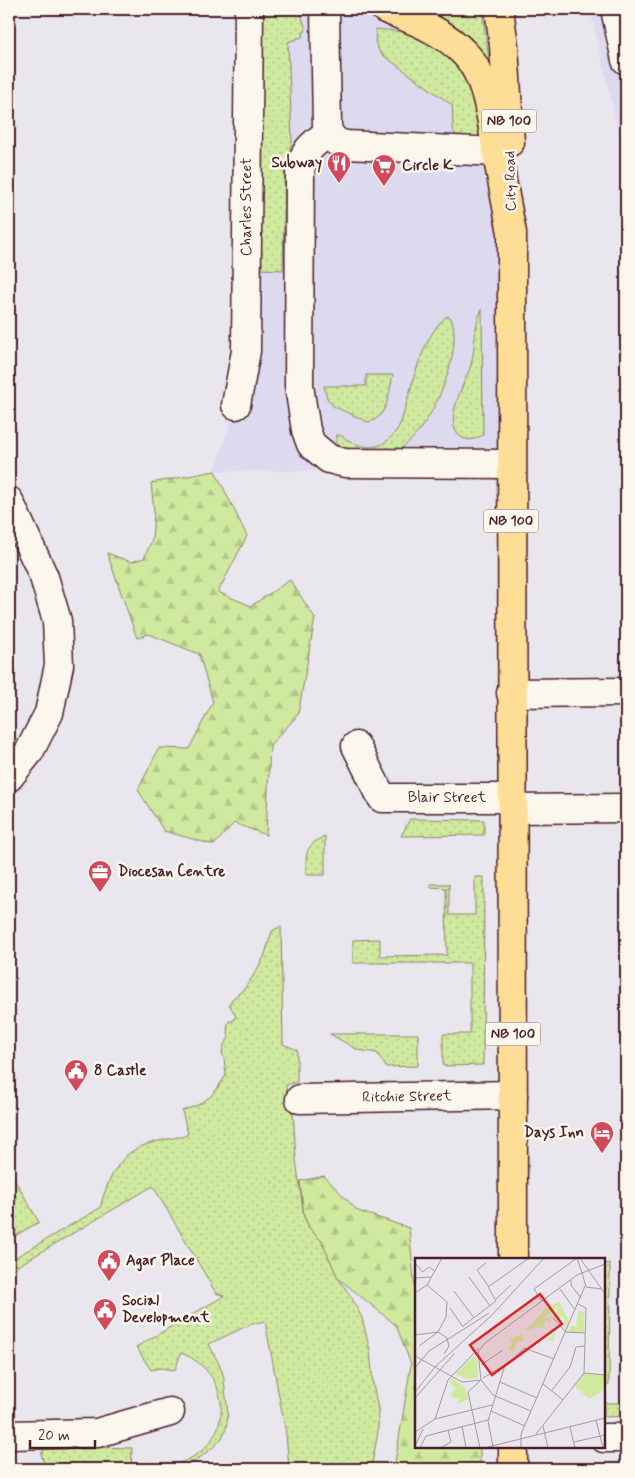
<svg xmlns="http://www.w3.org/2000/svg" width="635" height="1478" font-family="Mynerve,sans-serif">
<style>
.built{fill:#dddaef}
.grass{fill:url(#grass-dots);stroke:#8c8465}
.forest{fill:url(#forest-firs);stroke:#8c8465}
.lines{fill:none;stroke-linecap:round;stroke-linejoin:round}
.minor-casing{stroke:#4a1f2b;stroke-width:31}
.major-casing{stroke:#4a1f2b;stroke-width:31}
.minor{stroke:#fbf7ec;stroke-width:28}
.major{stroke:#fedd96;stroke-width:28}
.labels{text-anchor:middle;dominant-baseline:central;stroke-width:5;stroke-linejoin:round;paint-order:stroke}
.shield{fill:#fbf7ec;stroke:#7f6065;stroke-width:1}
.shield-label{font-size:14px;font-weight:bold;fill:#4a1f2b}
.poi-label{font-size:15px;font-weight:bold;fill:#4a1f2b;stroke:#fbf7ec;text-anchor:start}
.street-label{font-size:15px;fill:#4a1f2b;stroke:#fbf7ec}
.inset-road{fill:none;stroke:#a996a0;stroke-width:1}
.view{fill:#d62828;fill-opacity:0.15;stroke:#d62828;stroke-width:2.5}
.inset-edge{fill:none;stroke:#4a1f2b;stroke-width:2.5}
</style>
<defs>
<pattern id="grass-dots" width="8" height="8" patternUnits="userSpaceOnUse" patternTransform="scale(1.25)"><rect width="8" height="8" fill="#cfe99f"/><path d="M2 2h.1M6 6h.1" fill="none" stroke="#b3c789" stroke-width="1.8" stroke-linecap="round"/></pattern>
<pattern id="forest-firs" width="22" height="20" patternUnits="userSpaceOnUse" patternTransform="scale(1.25)"><rect width="22" height="20" fill="#cfe99f"/><path d="M5 1l3.5 6h-7zM16 11l3.5 6h-7z" fill="#b3c789"/></pattern>
</defs>
<rect width="100%" height="100%" fill="#e9e6ee"/>
<filter id="ink" filterUnits="userSpaceOnUse"><feTurbulence type="fractalNoise" baseFrequency=".02" numOctaves="2"/><feDisplacementMap in="SourceGraphic" scale="10" xChannelSelector="R" yChannelSelector="G"/><feConvolveMatrix kernelMatrix="1 2 1 2 8 2 1 2 1" color-interpolation-filters="sRGB"/></filter>
<g filter="url(#ink)">
<path class="built" d="M249 9H385L458 47 512 233 511 472 215 471 236 405Z
M590 9H626V163Z"/>
<path class="grass" d="M259 9H299L306 29 302 37 288 42 292 141 285 167 283 270 260 269Z
M430 9H482L491 74 423 10Z
M376 29C391 31 408 31 422 37 427 40 433 45 438 48 470 72 475 102 481 139 445 138 455 134 452 105L380 53 375 41Z
M482 309 483 435C475 439 469 442 461 437 441 423 466 381 471 365 476 346 473 326 482 309Z
M447 316 451 318C465 353 429 436 395 452 387 456 374 453 365 452 353 452 342 453 335 441L337 435H340C365 453 387 452 401 422 411 391 421 336 447 316Z
M366 375H393C389 391 388 419 368 422L333 406 327 398 324 386H366Z
M410 819 484 820V835L401 836Z
M325 836V875H306C306 854 304 846 325 836Z
M475 877H484L483 1065 443 1066V1034H470V963H353V940L380 939V956L447 955 446 888 430 887V884H449V915H475Z
M281 926 283 1044 297 1050V1082L286 1085 287 1095 293 1110 296 1160 304 1217 310 1229 321 1240 338 1278 352 1298 362 1318 370 1350 373 1384 378 1409V1432L372 1464 373 1469H289L286 1434 265 1321 251 1324 209 1344C213 1353 223 1370 224 1379 225 1398 232 1419 223 1436 220 1442 212 1448 207 1452 188 1468 179 1469 154 1469V1465C166 1464 180 1465 191 1458 237 1432 228 1371 181 1353L175 1370 160 1368 151 1370 136 1347 224 1296 216 1293 153 1186 9 1271V1261L100 1208C105 1188 116 1159 136 1149 149 1142 164 1140 178 1137H182L188 1134 182 1111 200 1104 211 1096 219 1086 226 1075 224 1059 222 1052 224 1045 229 1038 227 1027 229 1021H233L236 1016 229 1004 233 998 244 989 253 976 264 957 272 931Z
M330 1034H418V1066L386 1067 377 1053 358 1050Z
M9 1170 39 1222 13 1237 9 1231Z
M610 1263 609 1385H604V1264Z
M626 1398V1416L604 1417V1403H620Z
M49 1446 132 1448 131 1469H68L64 1463 50 1469H46L41 1454 46 1447Z"/>
<path class="forest" d="M215 471 247 536 218 592 251 606 290 580 315 618 298 715 270 745 266 835 234 823 214 845 164 831 138 790 159 748 189 749 213 702 199 654 149 634 137 638 107 553 131 562 144 558 152 540 154 512 151 483Z
M324 1176 358 1211 409 1228 416 1300V1447H480V1469H394L411 1364 396 1325 338 1278 321 1240 310 1229 304 1216 300 1181Z"/>
<g class="lines">
<g class="minor-casing">
<path id="minor" d="M325 9 327 127C330 138 335 143 347 145L497 152
M615 9 626 60
M328 133C311 145 302 152 300 174L299 385 301 399 306 430 311 444 329 459 345 463 511 464
M236 405 246 351 249 9
M9 501 44 577 57 621 59 665 49 713 29 752 9 777
M511 693 626 692
M356 746 382 798H512
M512 809 626 808
M300 1099 513 1095
M9 1435 97 1433 170 1412
M604 1438H626"/>
</g>
<g class="major-casing">
<path id="major" d="M385 9C414 20 446 32 467 56 488 80 492 124 497 154 502 180 507 207 512 233L513 1259
M499 9 504 46 510 142
M513 1447V1469"/>
</g>
<use href="#minor" class="minor"/>
<use href="#major" class="major"/>
</g>
</g>
<defs>
<g id="restaurant-pin" transform="scale(1.25)"><path d="M0 17L-7.5 6A9.5 9.5 0 1 1 7.5 6Z" fill="#d1495b" stroke="#fbf7ec"/><path d="M-5-6h1v4h1v-4h1v4h1v-4h1v5L-1.5 .5V6h-2V.5L-5-1ZM5-6V6H3V1.5H1.5Q1.5-4 5-6Z" fill="#fff"/></g>
<g id="supermarket-pin" transform="scale(1.25)"><path d="M0 17L-7.5 6A9.5 9.5 0 1 1 7.5 6Z" fill="#d1495b" stroke="#fbf7ec"/><path d="M-6-5.5h2.5l.6 2H6L4.5 2H-2.5L-4.4-4H-6ZM-1.5 3.2a1.3 1.3 0 1 0 .1 0ZM3 3.2a1.3 1.3 0 1 0 .1 0Z" fill="#fff"/></g>
<g id="office-pin" transform="scale(1.25)"><path d="M0 17L-7.5 6A9.5 9.5 0 1 1 7.5 6Z" fill="#d1495b" stroke="#fbf7ec"/><path d="M-6-3h4V-5.5h4V-3h4V5H-6ZM-1-4.5V-3h2v-1.5ZM-6 0V1H6V0Z" fill="#fff"/></g>
<g id="civic-pin" transform="scale(1.25)"><path d="M0 17L-7.5 6A9.5 9.5 0 1 1 7.5 6Z" fill="#d1495b" stroke="#fbf7ec"/><path d="M-.6-6.5H3V-4.5H.6V-3L4-1V1h2V6H-6V1h2V-1L-.6-3ZM-1.2 2.5V6h2.4V2.5Z" fill="#fff"/></g>
<g id="hotel-pin" transform="scale(1.25)"><path d="M0 17L-7.5 6A9.5 9.5 0 1 1 7.5 6Z" fill="#d1495b" stroke="#fbf7ec"/><path d="M-6-4.5h1.5V1H6V5H4.5V3h-9V5H-6ZM-4 0a1.8 1.8 0 1 1 3.6 0ZM.5 0V-2.5h3Q6-2.5 6 0Z" fill="#fff"/></g>
</defs>
<g fill-rule="evenodd">
<use href="#restaurant-pin" x="339" y="163"/>
<use href="#supermarket-pin" x="384" y="166"/>
<use href="#office-pin" x="100" y="872"/>
<use href="#civic-pin" x="76" y="1071"/>
<use href="#hotel-pin" x="602" y="1133"/>
<use href="#civic-pin" x="109" y="1261"/>
<use href="#civic-pin" x="105" y="1310"/>
</g>
<g class="labels">
<g class="shield">
<rect x="481.5" y="109.5" width="55" height="23" rx="4"/>
<rect x="483.5" y="509.5" width="55" height="23" rx="4"/>
<rect x="485.5" y="1022.5" width="55" height="23" rx="4"/>
</g>
<g class="shield-label">
<text x="509" y="121">NB 100</text>
<text x="511" y="521">NB 100</text>
<text x="513" y="1034">NB 100</text>
</g>
<g class="poi-label">
<text x="322" y="163" text-anchor="end">Subway</text>
<text x="402" y="166">Circle K</text>
<text x="118" y="872">Diocesan Centre</text>
<text x="94" y="1071">8 Castle</text>
<text x="584" y="1133" text-anchor="end">Days Inn</text>
<text x="126" y="1261">Agar Place</text>
<text x="122" y="1301">Social<tspan x="122" dy="17">Development</tspan></text>
</g>
<g class="street-label">
<text transform="translate(511 181) rotate(-91)">City Road</text>
<text transform="translate(247 207) rotate(-90)">Charles Street</text>
<text x="447" y="798">Blair Street</text>
<text transform="translate(407 1097) rotate(-1)">Ritchie Street</text>
</g>
</g>
<g transform="translate(415 1258)">
<rect width="190" height="190" fill="#e9e6ee"/>
<path d="M144 44 154 62 150 72 149 60 146 58 144 65 141 61 143 49 130 59 133 61 137 57 141 59 136 58V64L131 62 128 69 140 75 138 84 134 82 138 74 124 69 111 72 130 51ZM164 49 163 53H169V74H153L156 68H161ZM37 120 50 129 53 141 48 144 41 146 44 141 35 138 40 130 34 124Z" fill="#cfe99f"/>
<path d="M107 76 109 83H103L99 93H95L92 91 97 86 95 81Z" fill="#cfe99f"/>
<path d="M58 99 62 100 63 120 51 121 40 116ZM169 115 190 117V131L175 141 159 128Z" fill="#cfe99f"/>
<path class="inset-road" d="M165 0 190 36M0 5 8 14 14 9 20 13M71 5 62 12 74 29M167 15 171 29 187 31M54 19 75 48M0 20 16 19M156 22V27L166 40M145 31 160 52M39 33 59 60M0 35 12 27 27 0M81 41 96 27M127 43 119 31 162 0 167 15M35 50 48 69M138 60 151 74M48 68 81 43 73 29 114 0M49 71 74 55M151 74 170 75M0 77 23 74 32 80M4 88 23 74 31 59 32 44 12 27M29 96 34 88 32 80M0 98 47 124 66 122 63 94 70 85 162 17 190 6M66 107 88 92M0 110 14 93 49 71M169 115 190 117M68 120 98 102 109 90 139 101M66 122 78 137 116 153M85 124 122 140M128 126 148 142M137 132 155 109 161 89 170 88M0 134 21 108 77 57 129 0M0 140 39 96M76 153 110 168M20 161 77 147M181 162 188 190M47 168 51 190M128 168 133 190M155 169 160 190M0 174 20 161 33 122 64 90M121 176 169 115 171 50 163 46M159 184 190 177M0 188 8 171M78 189 73 163 90 107M5 190 11 178 73 162M25 190 36 184 33 172M65 190 53 134 65 123M69 190 190 160M106 190V176L170 28"/>
<path class="view" d="M125 36 147 66 77 117 55 87Z"/>
<rect width="190" height="190" class="inset-edge"/>
</g>
<rect width="635" height="1478" fill="none" stroke="#fbf7ec" stroke-width="30"/>
<rect x="15" y="15" width="605" height="1448" fill="none" stroke="#4a1f2b" stroke-width="2" filter="url(#ink)"/>
<path d="M30 1440v8h65v-8" fill="none" stroke="#4a1f2b" stroke-width="2.5"/>
<text x="38" y="1440" font-size="15" fill="#4a1f2b" stroke="#fbf7ec" stroke-width="4" paint-order="stroke">20 m</text>
</svg>
